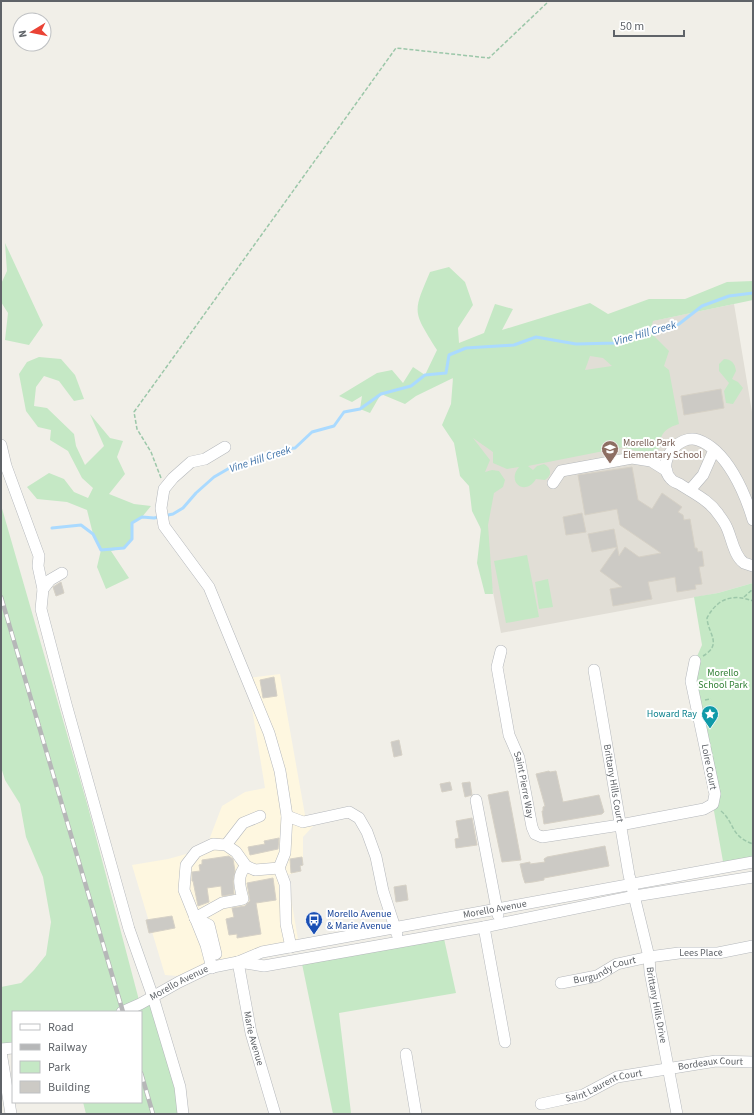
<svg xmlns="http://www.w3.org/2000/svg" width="754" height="1115" font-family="'Source Sans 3',sans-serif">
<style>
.commercial{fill:#fef7e0}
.education{fill:#e1ded6}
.green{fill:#c5e8c5;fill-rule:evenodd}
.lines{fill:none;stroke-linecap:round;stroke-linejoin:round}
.stream{stroke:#aadaff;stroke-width:3}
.building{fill:#cccac5;stroke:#d6d1c6}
.minor-casing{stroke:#b5b8bc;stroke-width:12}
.path{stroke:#9cc7a9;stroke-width:1.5;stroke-dasharray:4 2;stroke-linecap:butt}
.minor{stroke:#fff;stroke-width:11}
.rail-casing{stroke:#b6b7b8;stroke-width:4.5}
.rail{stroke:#fff;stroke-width:3;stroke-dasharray:9;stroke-linecap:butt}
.labels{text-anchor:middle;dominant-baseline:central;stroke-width:4;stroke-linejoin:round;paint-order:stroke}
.education-label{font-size:10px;fill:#785e54;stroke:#fff;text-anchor:start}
.park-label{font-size:10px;fill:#348238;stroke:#fff}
.culture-label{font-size:10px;fill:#0d838f;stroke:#fff;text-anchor:end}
.street-label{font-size:10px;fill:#5f6368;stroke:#fff}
.transit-label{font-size:10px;fill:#164399;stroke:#fff;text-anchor:start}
.water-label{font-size:11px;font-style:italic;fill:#4174aa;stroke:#fff}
</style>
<rect width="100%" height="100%" fill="#f1efe8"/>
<path class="commercial" d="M280 674 305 815 314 817 315 824 303 837V865L300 866 301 871 287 875 299 945 190 977 165 975 132 865 168 859 197 851 209 840 222 806 245 792 265 788 247 678Z"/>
<path class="education" d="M734 304 753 418V499L749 505 753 522V583L718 593 501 633 461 429 450 363Z"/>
<path class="green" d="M5 243 43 325 29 345 5 340 8 313 1 302V284L7 271Z
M449 267 465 282 473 305 458 328 459 343 484 333 495 304 513 309 502 330 590 303 608 314 649 299H685L727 282 753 281V300L653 321 650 332 669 351 664 366 669 370 679 424C659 430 661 438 657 456L653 457 624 447 528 466 533 470 537 466 544 464C552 468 552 476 545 480L536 479C525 497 506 482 519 467L507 469 493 463V452L473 438 490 460 485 472 492 470 499 471 505 480 503 487 494 493 488 525 493 594H485L477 563 481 529 472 511 469 486 460 476 454 443 442 425 451 404 453 378 416 396 405 404 381 394 370 413 360 409 362 396 352 402 339 396 377 373 392 370 403 383 413 367 425 375 437 350C413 311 412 314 430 272ZM590 356 603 358 612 366 585 370Z
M39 357 61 359 75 375 84 399 74 401 59 381 44 376 36 387 34 406 47 408 74 434 76 446 85 465 104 446 90 414 110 438 123 441 117 457 125 474 109 494 134 504 151 506 142 517 132 523V539L124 548 111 551 129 578 106 589 97 567 101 550 93 534 87 510 67 502 37 499 27 487 49 473 64 479 74 492 88 498 93 488 82 478 68 451 50 440 51 430 38 427 26 411 19 374 27 362Z
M724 359C731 359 735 363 736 371L732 379 738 382 743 388 733 404 726 403 724 391 729 383 719 371V364Z
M1 505 88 807 140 1004 153 997 183 1114H86L83 1102H141V1012H13V1048L1 1049V987L21 983 34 970 46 955 51 922 43 877 26 837 20 804 5 780 1 767Z
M527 555 539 617 506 623 494 561Z
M548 579 553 607 539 609 535 582Z
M753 583V862L724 867 697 716 695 661 702 645 694 597 718 593Z
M443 934 456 993 339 1013 351 1113 333 1114 301 959Z"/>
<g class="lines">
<path class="stream" d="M52 528 81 525 93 534 101 550 124 548 132 539V523L142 517 154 518 173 514 183 508 196 493 214 477 233 466 259 460 283 449 295 448 312 432 334 426 344 412 360 409 381 394 411 386 425 375 446 373 449 355 466 348 514 345 536 337 576 344 616 343 679 324 702 306 729 296 753 293"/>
</g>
<path class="building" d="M721 389 724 408 684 415 681 396Z
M632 467 638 500 652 509 662 493 682 507 678 512 683 515 684 520 690 519 695 548H697L698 552 702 551 704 566 699 567 702 584 695 585 696 589 677 592 675 577 648 582 652 599 613 606 610 589 622 587 600 571 617 547 592 552 588 534 614 529 619 556 625 547 639 557 661 553 620 525 617 509 585 515 578 475Z
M582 513 586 532 566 535 563 517Z
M61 582 64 593 56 596 53 587Z
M274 677 277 696 263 698 260 680Z
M399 740 402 755 394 757 391 742Z
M549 771 550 772 556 771 563 802 599 795 604 812 602 814 544 824 542 811H543V807L545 806 536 774Z
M450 782 452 790 442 792 440 784Z
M470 782 472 795 465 797 462 783Z
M508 791 521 860 502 862 488 795Z
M472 818 477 845 456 848 455 839 459 838 456 821Z
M279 838 278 849 250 855 248 847 265 844 264 841Z
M605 846 609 866 544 878V880L533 882 525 883 523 877 520 864 530 862V864L545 862 544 859 547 857Z
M229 856 233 859 235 871 233 881 234 894 222 896 221 886 207 888 209 902 198 906 193 881H192V872L200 871 199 865 202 864V860Z
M302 857 303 865 300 866 301 871 291 873 290 859Z
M273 878 276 900 256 903 261 934 237 938V934L229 935 226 919 234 917 232 908 245 906 250 901 247 883Z
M406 885 408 900 396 902 394 887Z
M172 916 175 928 149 933 146 920Z"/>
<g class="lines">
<g class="minor-casing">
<g id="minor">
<path d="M1 445 6 466 39 556 38 566 43 589"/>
<path d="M225 447 205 459 191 462 173 478 164 489 161 508 164 526 209 587 269 733 280 771 287 816 285 853 279 868 285 884 286 924 291 947"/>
<path d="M553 483 561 471 632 458 651 461 667 471"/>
<path d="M690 490 703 475 714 450"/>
<path d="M753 520C745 493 727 450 698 440 679 433 655 463 671 479 673 482 678 483 681 485 695 494 710 501 719 515 722 519 725 523 727 528 732 539 734 556 744 563 747 564 750 565 753 566"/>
<path d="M62 573 50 580 43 589 41 609 66 704 129 929 153 997 180 1087 183 1114"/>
<path id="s1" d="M501 651 497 667 509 735 519 758 532 827 535 834 542 837 620 825 704 809 713 804 715 794 691 681 695 661"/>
<path id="s2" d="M594 670 629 875 649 957 650 972 677 1114"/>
<path d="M476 800 498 915"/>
<path d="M287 816 303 822 349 812 359 818 367 832 376 857 383 891 397 934"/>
<path d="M226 845 243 823 260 816"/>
<path d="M195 918 222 903 243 899C240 887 236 876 246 866"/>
<path d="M195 918 209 925 216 954"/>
<path d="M484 927 505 1042"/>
<path id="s3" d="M238 962 251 1033 275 1114"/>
<path d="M239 962 264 966 484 927 635 896 753 877"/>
<path d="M212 968 206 945 184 890 186 865 196 852 213 844 226 845 236 852 246 866 255 870 279 868"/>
<path id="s4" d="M561 983 597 976 617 964 649 957 679 953H718L753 946"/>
<path id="s5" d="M122 1012 140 1004 179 982 208 968 238 962 262 952 753 862"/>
<path d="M1 1049 13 1048"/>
<path d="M1 1052 11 1114"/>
<path d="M406 1054 416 1114"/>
<path id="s6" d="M541 1104 583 1095 617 1077 716 1061 753 1062"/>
</g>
</g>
<path class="path" d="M161 478 151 452 137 429 134 412 396 48 489 58 549 1
M744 597 753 589
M703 656C723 644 708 634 707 618 717 599 732 593 753 601
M705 700 711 699
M721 811C735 823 730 836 753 844"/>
<use href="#minor" class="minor"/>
<g class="rail-casing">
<path id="rail" d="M1 597 123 1012
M141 1073 153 1114"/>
</g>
<use href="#rail" class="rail"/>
</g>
<defs>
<g id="school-pin" transform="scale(0.9)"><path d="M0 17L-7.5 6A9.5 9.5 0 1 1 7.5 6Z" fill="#8d6e63" stroke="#fff"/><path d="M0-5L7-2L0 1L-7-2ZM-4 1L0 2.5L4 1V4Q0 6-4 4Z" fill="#fff"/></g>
<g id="sight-pin" transform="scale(0.9)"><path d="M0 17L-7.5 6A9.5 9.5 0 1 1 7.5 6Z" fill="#0f9aa8" stroke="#fff"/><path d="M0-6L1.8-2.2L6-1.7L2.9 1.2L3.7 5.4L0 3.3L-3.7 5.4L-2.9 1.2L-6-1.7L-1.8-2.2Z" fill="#fff"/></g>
<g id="bus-pin" transform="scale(0.9)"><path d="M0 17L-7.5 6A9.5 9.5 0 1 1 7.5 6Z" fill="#1a4fb4" stroke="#fff"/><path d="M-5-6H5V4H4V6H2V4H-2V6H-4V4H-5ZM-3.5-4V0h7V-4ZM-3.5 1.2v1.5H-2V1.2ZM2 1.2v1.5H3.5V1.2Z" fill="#fff"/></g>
</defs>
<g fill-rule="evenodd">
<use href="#school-pin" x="610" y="449"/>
<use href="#sight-pin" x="710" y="714"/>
<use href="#bus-pin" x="314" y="920"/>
</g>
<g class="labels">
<g class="education-label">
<text x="623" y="443">Morello Park<tspan x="623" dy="12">Elementary School</tspan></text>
</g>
<g class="park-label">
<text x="723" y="673">Morello<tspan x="723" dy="12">School Park</tspan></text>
</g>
<g class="culture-label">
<text x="697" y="714">Howard Ray</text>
</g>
<g class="street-label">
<text transform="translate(709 767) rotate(79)">Loire Court</text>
<text stroke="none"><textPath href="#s2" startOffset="115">Brittany Hills Court</textPath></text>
<text stroke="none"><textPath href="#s1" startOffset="138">Saint Pierre Way</textPath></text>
<text stroke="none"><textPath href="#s5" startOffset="390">Morello Avenue</textPath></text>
<text stroke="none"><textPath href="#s4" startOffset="145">Lees Place</textPath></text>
<text stroke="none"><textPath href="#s4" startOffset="46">Burgundy Court</textPath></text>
<text stroke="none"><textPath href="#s5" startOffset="64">Morello Avenue</textPath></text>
<text stroke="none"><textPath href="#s2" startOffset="341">Brittany Hills Drive</textPath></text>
<text stroke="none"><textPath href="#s3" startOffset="78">Marie Avenue</textPath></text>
<text stroke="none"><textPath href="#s6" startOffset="176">Bordeaux Court</textPath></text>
<text stroke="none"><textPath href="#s6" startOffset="66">Saint Laurent Court</textPath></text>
</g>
<g class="transit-label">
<text x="327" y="914">Morello Avenue<tspan x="327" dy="12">&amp; Marie Avenue</tspan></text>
</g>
<g class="water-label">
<text transform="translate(645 333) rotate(-16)">Vine Hill Creek</text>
<text transform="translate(260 459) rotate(-18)">Vine Hill Creek</text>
</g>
</g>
<rect width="754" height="1115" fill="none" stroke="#5f6368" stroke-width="4"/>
<rect x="12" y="1011" width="130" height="92" fill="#ffffff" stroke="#bfc1c3"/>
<rect x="20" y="1024" width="20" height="6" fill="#ffffff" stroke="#bfc1c3"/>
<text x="48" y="1031" font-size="12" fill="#5f6368">Road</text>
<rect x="20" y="1044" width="20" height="6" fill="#b6b7b8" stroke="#bfc1c3"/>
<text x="48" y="1051" font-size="12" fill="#5f6368">Railway</text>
<rect x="20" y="1061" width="20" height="12" fill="#c5e8c5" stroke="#bfc1c3"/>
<text x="48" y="1071" font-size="12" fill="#5f6368">Park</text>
<rect x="20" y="1081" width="20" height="12" fill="#cccac5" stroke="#bfc1c3"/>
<text x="48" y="1091" font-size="12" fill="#5f6368">Building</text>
<g transform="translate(32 32) rotate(260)"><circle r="19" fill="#ffffff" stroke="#bfc1c3"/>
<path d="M0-3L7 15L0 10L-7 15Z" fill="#ea4335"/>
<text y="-6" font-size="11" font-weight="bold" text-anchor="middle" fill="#5f6368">N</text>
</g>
<path d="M614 30v6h70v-6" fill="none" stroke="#5f6368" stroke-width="2"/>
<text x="620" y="30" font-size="12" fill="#5f6368" stroke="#ffffff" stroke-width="3" paint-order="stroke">50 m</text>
</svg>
